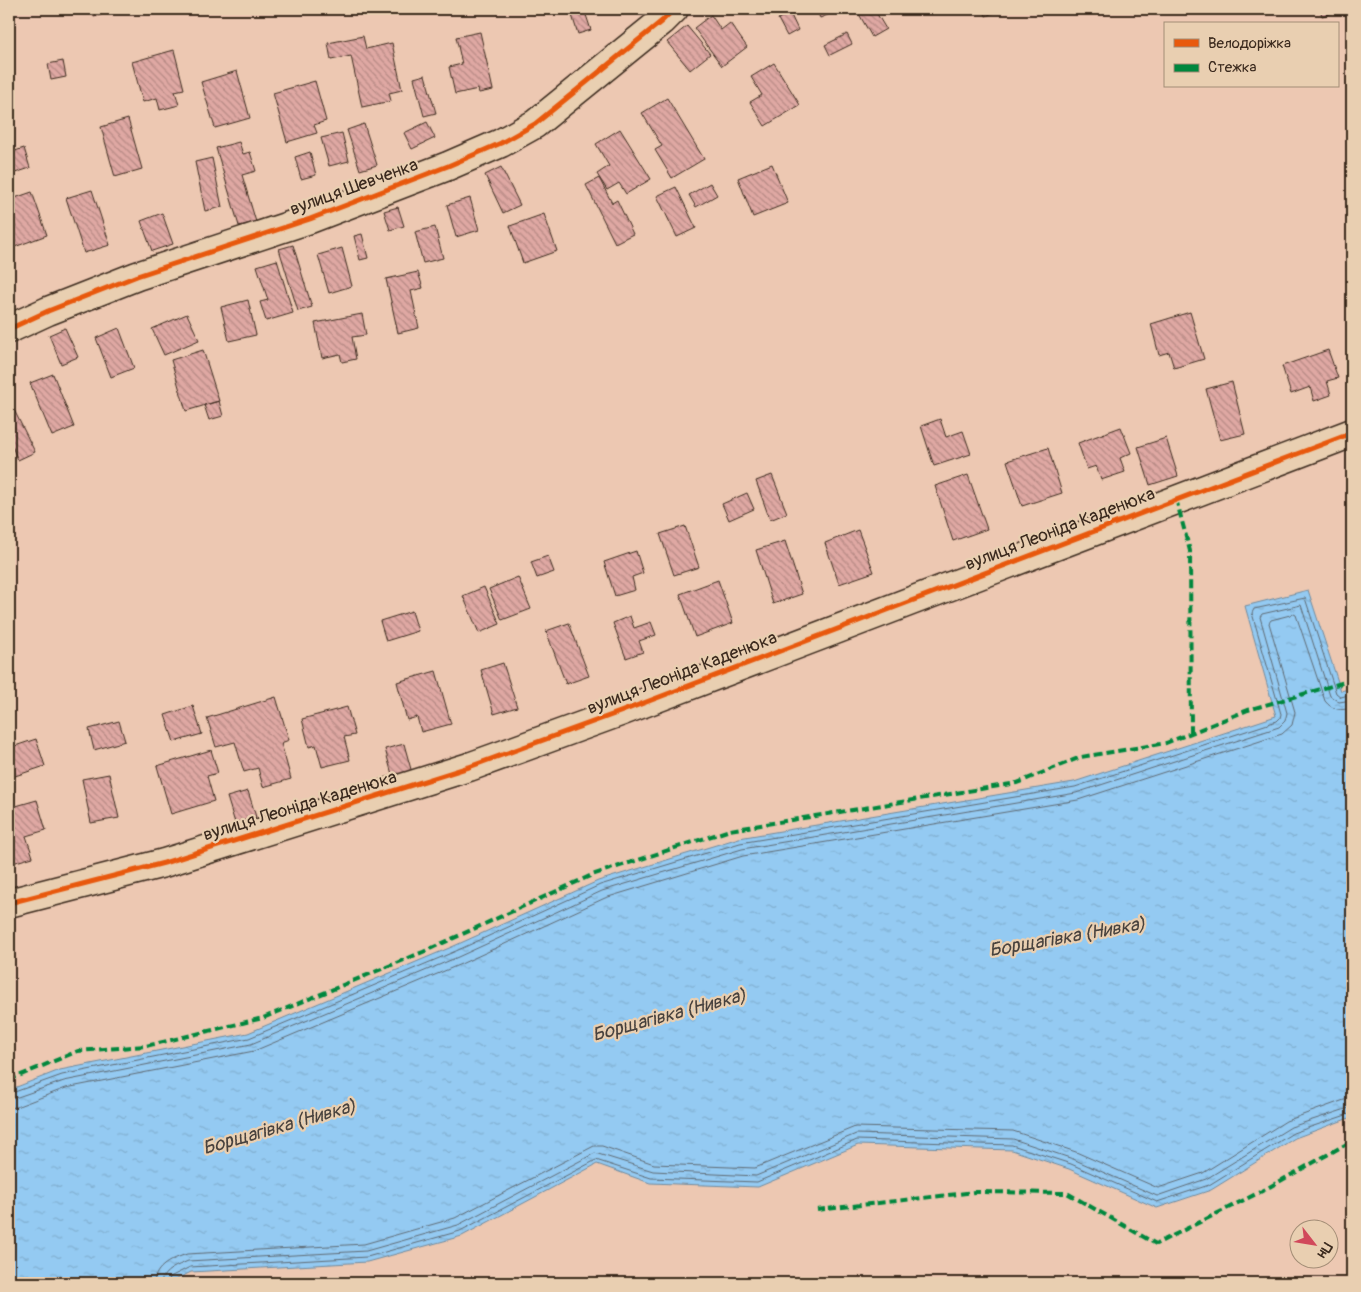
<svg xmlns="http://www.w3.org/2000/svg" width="1361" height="1292" font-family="Pangolin,sans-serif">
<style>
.water{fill:url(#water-ripples);stroke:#708a9d}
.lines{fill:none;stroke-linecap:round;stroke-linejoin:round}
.shore{stroke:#5f6a73;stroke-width:1}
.building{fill:url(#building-back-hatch);stroke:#3b2a1e}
.minor-casing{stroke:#3b2a1e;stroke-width:31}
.tertiary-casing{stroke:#3b2a1e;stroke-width:31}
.minor{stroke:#e9cfb1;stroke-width:28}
.tertiary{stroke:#e9cfb1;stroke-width:28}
.quiet{stroke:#00873e;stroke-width:4;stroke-dasharray:8 4;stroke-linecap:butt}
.cycleway-casing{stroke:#e9cfb1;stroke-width:8}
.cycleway{stroke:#e8590c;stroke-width:5}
.labels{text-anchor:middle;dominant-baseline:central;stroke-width:4.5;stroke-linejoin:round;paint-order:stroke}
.street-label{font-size:18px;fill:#3b2a1e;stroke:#e9cfb1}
.water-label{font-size:19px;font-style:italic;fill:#48423e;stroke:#e9cfb1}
</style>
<defs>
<pattern id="water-ripples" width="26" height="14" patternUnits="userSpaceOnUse" patternTransform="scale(1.25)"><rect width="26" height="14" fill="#94caf2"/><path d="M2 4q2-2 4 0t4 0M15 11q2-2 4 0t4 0" fill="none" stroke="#80aecf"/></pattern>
<pattern id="building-back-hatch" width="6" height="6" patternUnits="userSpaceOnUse" patternTransform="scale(1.25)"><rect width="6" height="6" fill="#dfa8a3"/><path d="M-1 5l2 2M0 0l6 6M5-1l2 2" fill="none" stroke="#b68984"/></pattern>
</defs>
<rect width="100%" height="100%" fill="#edc8b2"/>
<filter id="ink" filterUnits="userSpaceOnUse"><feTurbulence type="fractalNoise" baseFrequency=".02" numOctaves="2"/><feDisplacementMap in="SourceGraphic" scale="10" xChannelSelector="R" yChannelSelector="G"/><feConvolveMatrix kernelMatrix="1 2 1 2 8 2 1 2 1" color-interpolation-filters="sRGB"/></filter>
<g filter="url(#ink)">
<path class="water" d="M1308 590 1341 691 1352 688V1117L1295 1138 1211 1190 1157 1208 1069 1169 1012 1150 858 1145 758 1187 650 1183 597 1164 462 1236 367 1262 191 1272 169 1283H9V1090L60 1070 248 1033 454 946 598 881 739 838 1074 782 1276 716 1245 606Z"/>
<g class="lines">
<path class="shore" d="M9 1094 62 1075 249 1038 456 951 600 885 740 843 1075 787 1277 721 1280 718 1281 714 1252 613 1254 609 1305 598 1336 693 1341 697 1352 694
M9 1100 64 1081 251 1044 458 957 602 891 742 849 1076 793 1279 727 1285 721 1287 713 1260 617 1262 614 1301 605 1330 696 1339 702 1352 700
M9 1108 16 1107 66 1088 254 1051 461 964 605 898 743 856 1078 800 1282 734 1292 725 1295 712 1269 623 1271 620 1294 614 1296 615 1325 701C1332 710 1341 711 1352 708
M154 1283C155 1266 172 1259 187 1254L364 1244 455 1218 594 1146H602L654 1164 755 1168 855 1127 1013 1131 1076 1152 1158 1188 1203 1173 1286 1121 1344 1100 1352 1099
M161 1283C163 1270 177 1266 188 1261L366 1251 458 1225 595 1153 653 1171 756 1176 856 1134 1013 1139 1073 1159 1157 1196 1206 1179 1291 1127 1352 1107
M168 1283 170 1277 190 1267 367 1257 460 1231 596 1160 651 1178 757 1182 857 1140 1012 1145 1071 1164 1157 1202 1209 1185 1293 1133 1352 1113"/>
</g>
<path class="building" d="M92 9H120L94 17Z
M570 9H584L591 30 578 34Z
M617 9H628L621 14Z
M643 9H654L647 14Z
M816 9H842L820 18Z
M869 9H874L886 29 872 37 859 14Z
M983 9H1003L986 16Z
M1320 9H1348L1322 16Z
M790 13 798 30 787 36 778 19Z
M711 15 721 30 730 23 747 47 722 66 694 28Z
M687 26 710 54 690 70 667 42Z
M480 32 493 90 479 93 478 89 455 94 449 67 462 64 456 37Z
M847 34 852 44 830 55 825 45Z
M363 36 366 49 392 43 402 90 389 93 391 101 362 107 351 56 331 60 328 43Z
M174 50 184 89 175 91 179 105 160 110 157 98 143 102 132 62Z
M63 61 66 77 51 80 48 64Z
M774 63 800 105 765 126 750 102 762 95 751 77Z
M237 71 250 118 215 128 201 82Z
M425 75 436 113 424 116 414 78Z
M315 81 326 121 314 125 317 133 287 142 273 93Z
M667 98 704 159 672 178 655 150 662 146 642 113Z
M128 119 142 169 115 177 101 127Z
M427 122 435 138 412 149 404 133Z
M364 124 377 165 360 170 347 130Z
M620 129 651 179 626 194 619 183 607 190 597 174 609 166 596 144Z
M342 133 349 161 329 166 321 138Z
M239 142 243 154 250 152 256 171 242 175 256 222 239 226 216 148Z
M24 148 30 168 9 175V153Z
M310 152 316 175 301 179 295 157Z
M212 158 222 207 205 211 195 162Z
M772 164 788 203 753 217 738 178Z
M501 167 520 205 503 213 485 175Z
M599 178 612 203 617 200 633 234 615 243 586 185Z
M710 183 717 195 696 207 689 195Z
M676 187 696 228 677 237 657 196Z
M92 190 110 245 84 253 66 198Z
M32 192 47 235 9 249V200Z
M470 198 479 230 456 237 447 205Z
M398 207 404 226 390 230 384 211Z
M162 213 173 244 152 251 141 221Z
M544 214 557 251 523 263 510 226Z
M435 227 443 258 423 263 415 232Z
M362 234 368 258 360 260 354 236Z
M293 245 312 307 298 311 279 249Z
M342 248 352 286 329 293 318 255Z
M277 260 293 313 266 321 260 302 268 300 257 266Z
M418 272 423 288 411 291 419 328 398 333 386 279Z
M248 300 256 335 229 341 221 307Z
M1190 312 1204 359 1174 368 1169 352 1159 355 1151 324Z
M187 314 199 340 164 355 152 329Z
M362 314 366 335 352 337 356 359 342 362 340 354 322 358 315 323Z
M65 328 78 357 61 364 49 335Z
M119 328 134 368 111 377 96 338Z
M203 350 219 401 186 411 171 360Z
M1328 350 1338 378 1327 381 1331 395 1314 401 1310 387 1291 394 1282 366Z
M53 374 74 427 52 436 30 383Z
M1232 382 1245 434 1220 440 1206 389Z
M219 401 223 416 209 420 204 405Z
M13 408 35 452 18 460 9 440V410Z
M940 419 946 437 963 431 971 454 934 466 921 426Z
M1121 427 1131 453 1120 458 1125 472 1101 480 1096 466 1087 469 1078 443Z
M1166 438 1178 476 1150 485 1138 447Z
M1048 448 1062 493 1022 506 1007 461Z
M772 475 787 513 770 520 756 481Z
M968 475 987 529 953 541 935 486Z
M747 493 754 509 729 520 722 504Z
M685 526 699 567 674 575 660 534Z
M858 530 874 572 839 584 825 543Z
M785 541 802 594 773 604 756 550Z
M636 551 643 573 632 577 635 590 615 596 604 562Z
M548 556 554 572 537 578 531 562Z
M518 577 531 609 502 620 489 589Z
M718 580 733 623 695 637 680 594Z
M484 587 500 624 479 633 463 596Z
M412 611 418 631 386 641 380 621Z
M630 616 634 628 651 622 656 635 639 641 643 652 626 658 613 623Z
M569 623 589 676 566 684 546 631Z
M503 663 517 707 494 714 481 670Z
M436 671 451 724 421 732 417 717 407 720 397 682Z
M276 697 289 740 281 743 291 779 263 787 258 768 244 772 235 742 216 747 207 718Z
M193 706 202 734 174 742 165 715Z
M347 707 355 735 344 737 350 760 322 767 316 745 309 747 302 719Z
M119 721 125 741 94 750 89 729Z
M36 739 45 766 12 777 9 766V748Z
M404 744 412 773 393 778 385 749Z
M211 750 218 773 207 776 214 801 171 814 157 766Z
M109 774 119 818 91 823 82 779Z
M248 791 256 817 235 823 227 797Z
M37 800 46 830 26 836 33 857 9 864V808Z"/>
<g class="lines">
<g class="minor-casing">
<path id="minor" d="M9 903 164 863 469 767 620 712 1352 433"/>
</g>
<g class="tertiary-casing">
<path id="tertiary" d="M9 329 48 311 137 276 310 219 448 166 501 143 535 124 662 21 674 9"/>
</g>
<use href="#minor" class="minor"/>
<use href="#tertiary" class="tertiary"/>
<path class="quiet" d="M1176 499 1190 551 1191 733
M9 1080 78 1051 146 1046 263 1018 423 952 592 875 730 830 1017 783 1081 757 1166 743 1248 710 1352 680
M817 1210 975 1192 1067 1193 1156 1244 1264 1190 1352 1141"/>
<g class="cycleway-casing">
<path id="cycleway" d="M9 329 48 311 137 276 310 219 448 166 501 143 535 124 662 21 674 9
M9 903 164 863 469 767 620 712 1352 433"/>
</g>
<use href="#cycleway" class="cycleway"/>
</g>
</g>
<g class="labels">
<g class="street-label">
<text transform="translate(354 187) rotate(-20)">вулиця Шевченка</text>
<text transform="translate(1060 529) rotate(-21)">вулиця Леоніда Каденюка</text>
<text transform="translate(682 673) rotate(-21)">вулиця Леоніда Каденюка</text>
<text transform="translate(300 806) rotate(-17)">вулиця Леоніда Каденюка</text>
</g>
<g class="water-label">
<text transform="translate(1067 937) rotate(-10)">Борщагівка (Нивка)</text>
<text transform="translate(669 1015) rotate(-15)">Борщагівка (Нивка)</text>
<text transform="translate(279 1127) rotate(-16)">Борщагівка (Нивка)</text>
</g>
</g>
<rect width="1361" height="1292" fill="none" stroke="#e9cfb1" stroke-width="30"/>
<rect x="15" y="15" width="1331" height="1262" fill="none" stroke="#3b2a1e" stroke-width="2" filter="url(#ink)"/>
<rect x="1164" y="22" width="175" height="65" fill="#e9cfb1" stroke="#a38d76"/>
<rect x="1174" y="39" width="25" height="8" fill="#e8590c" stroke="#a38d76"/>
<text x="1208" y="48" font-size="15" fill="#3b2a1e">Велодоріжка</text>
<rect x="1174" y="64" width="25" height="8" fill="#00873e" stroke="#a38d76"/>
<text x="1208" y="72" font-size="15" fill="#3b2a1e">Стежка</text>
<g transform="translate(1314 1244) rotate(121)"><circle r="24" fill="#e9cfb1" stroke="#a38d76"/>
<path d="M0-4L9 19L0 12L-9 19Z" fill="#d1495b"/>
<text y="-8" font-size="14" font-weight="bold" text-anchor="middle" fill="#3b2a1e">Пн</text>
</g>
</svg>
